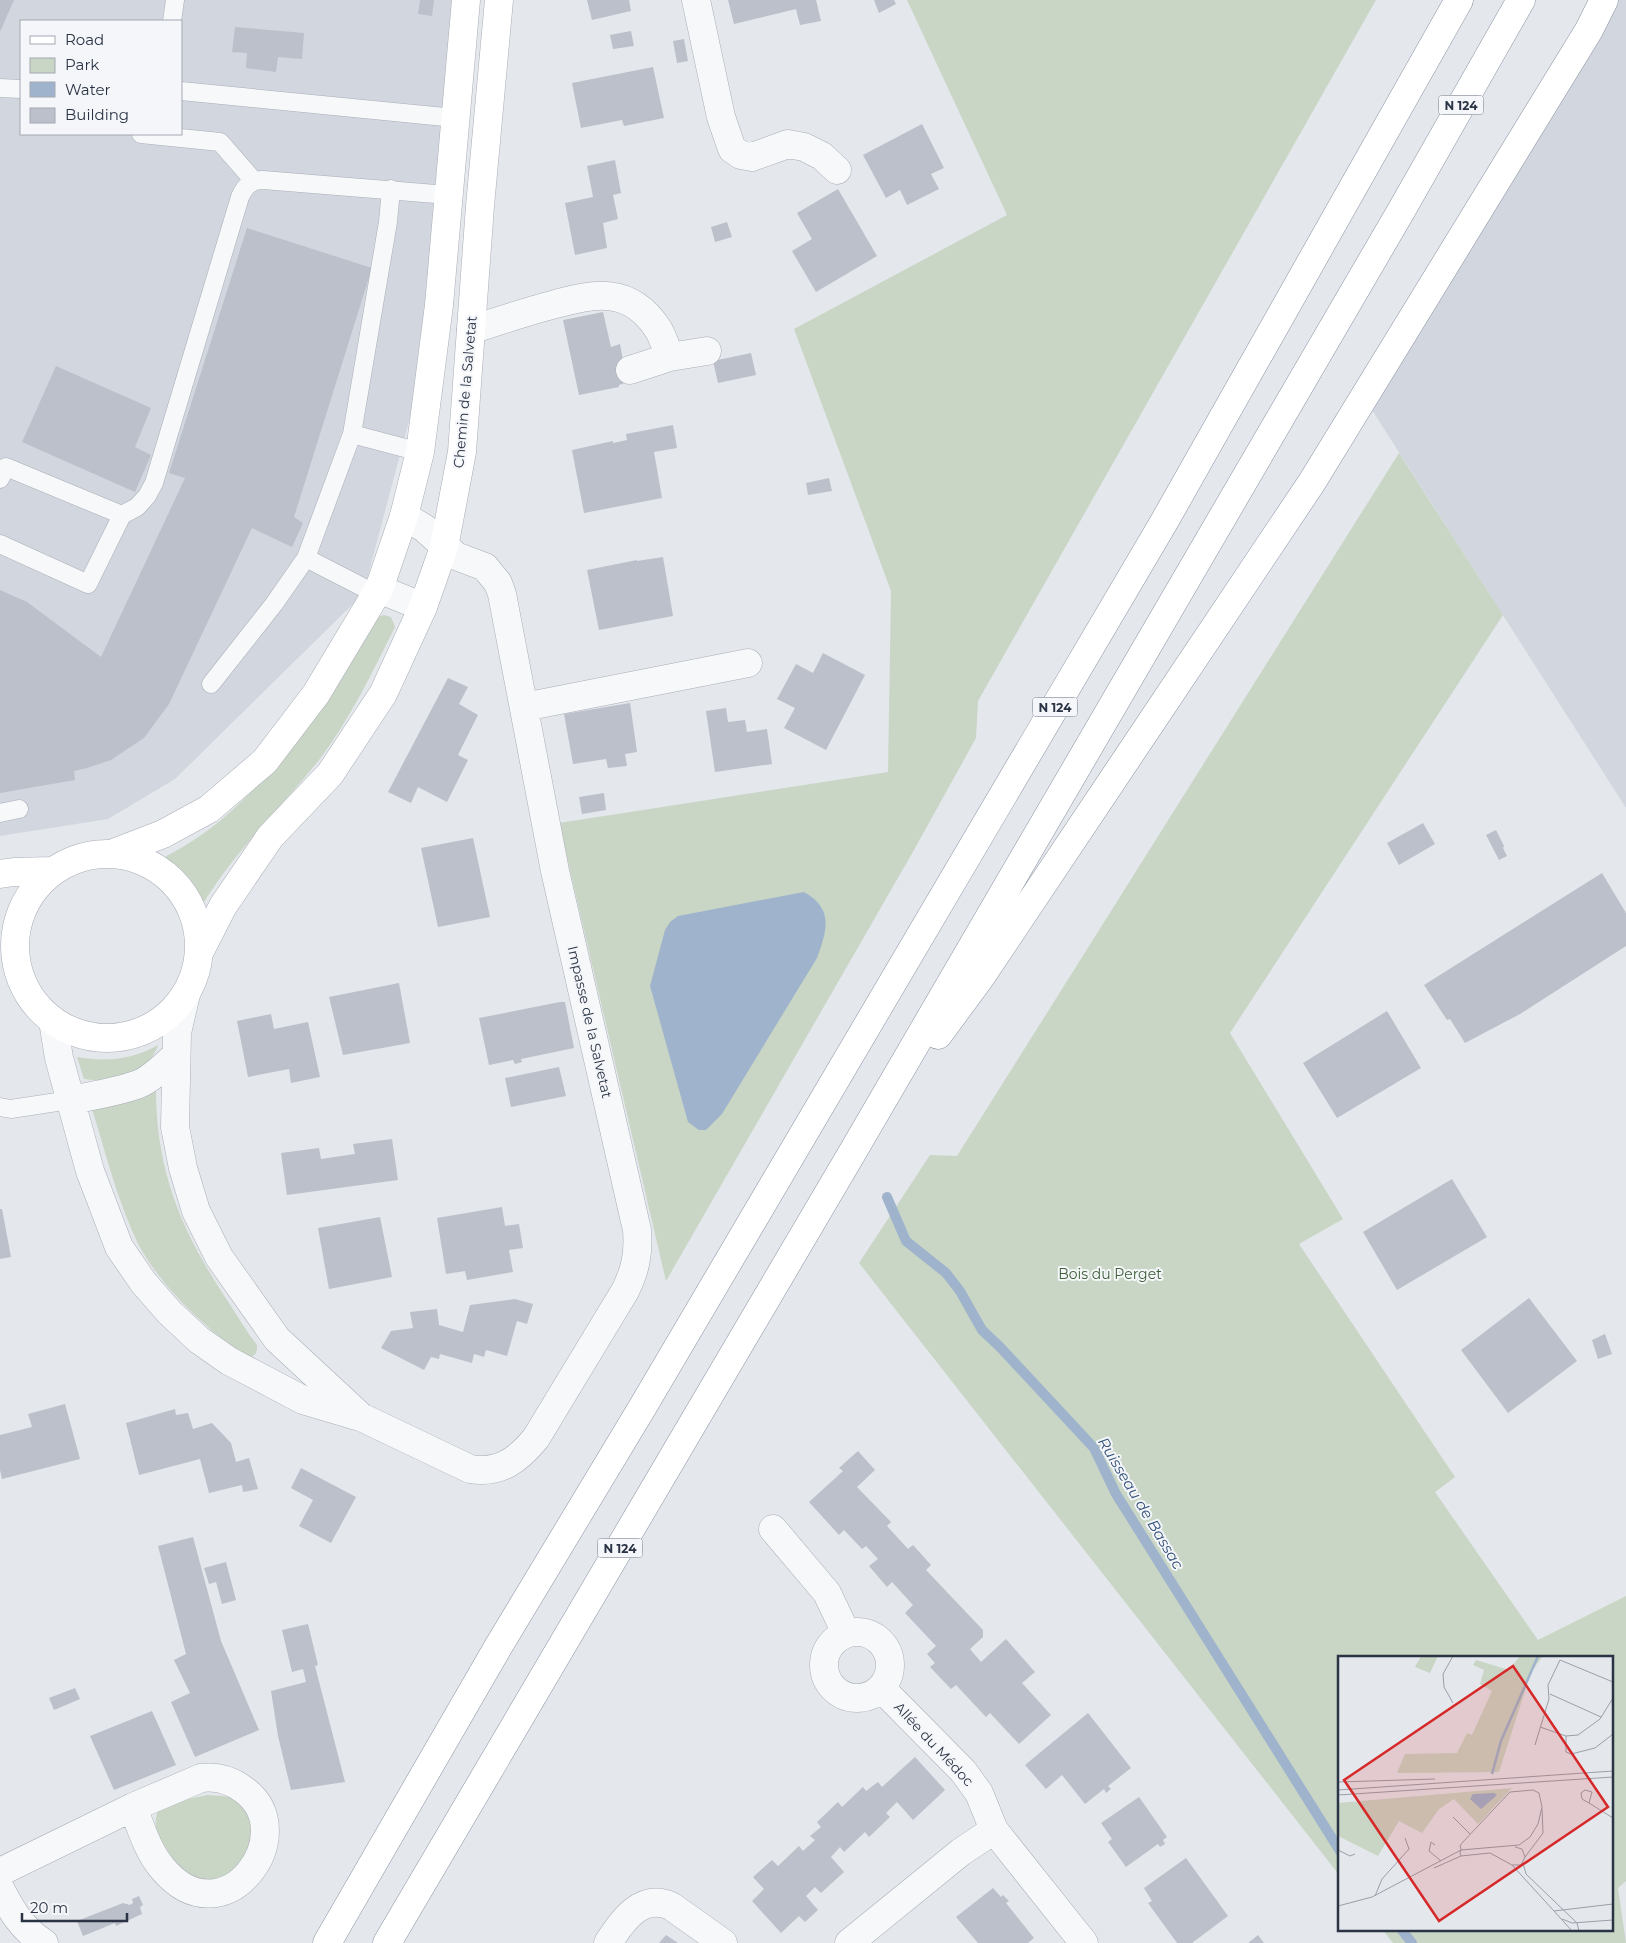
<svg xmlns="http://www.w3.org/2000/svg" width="1626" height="1943" font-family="Montserrat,sans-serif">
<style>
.built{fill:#d2d6de;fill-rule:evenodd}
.green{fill:#c9d6c5}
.water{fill:#9fb4cc}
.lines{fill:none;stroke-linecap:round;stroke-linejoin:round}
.stream{stroke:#9fb4cc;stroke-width:10}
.building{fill:#bbc0ca}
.lane-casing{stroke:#a9aeb7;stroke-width:19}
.street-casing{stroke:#a9aeb7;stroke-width:29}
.secondary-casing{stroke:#a9aeb7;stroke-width:29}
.highway-casing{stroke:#8b94a3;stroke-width:29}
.lane{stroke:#f7f8fa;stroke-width:18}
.street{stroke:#f7f8fa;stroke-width:28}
.secondary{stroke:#fff;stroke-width:28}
.highway{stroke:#fff;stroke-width:28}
.labels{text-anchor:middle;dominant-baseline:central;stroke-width:4;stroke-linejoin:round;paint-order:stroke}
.shield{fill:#f4f6f9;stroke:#676e7b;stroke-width:1}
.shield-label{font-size:12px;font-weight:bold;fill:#2b3445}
.street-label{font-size:14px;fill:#2b3445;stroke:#f4f6f9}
.park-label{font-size:14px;fill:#3f6138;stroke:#f4f6f9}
.water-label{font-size:15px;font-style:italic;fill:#34527a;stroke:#f4f6f9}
.inset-river{fill:none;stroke:#9fb4cc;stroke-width:2.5}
.inset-road{fill:none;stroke:#9a9fa9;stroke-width:1}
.view{fill:#d62828;fill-opacity:0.15;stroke:#d62828;stroke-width:2.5}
.inset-edge{fill:none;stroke:#2b3445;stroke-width:2.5}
</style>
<rect width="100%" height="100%" fill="#e4e7ec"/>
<path class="built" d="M0 0H455L422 372 363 594 175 779 108 819 0 836ZM21 21H181V134H21Z
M1593 0H1626V808L1358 388Z"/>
<path class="green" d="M907 0H1376L978 701 976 738 914 850 666 1281 559 823 888 772 891 591 794 329 1007 215Z
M1399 453 1503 615 1230 1033 1343 1219 1299 1244 1455 1477 1435 1492 1538 1640 1626 1596V1881L1618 1888 1626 1943H1393L1382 1929H1612V1657H1340V1876L859 1263 930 1155 957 1156Z
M384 615 391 617 395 627C372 673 350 719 319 760 281 808 236 850 204 902L194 885 165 857C228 824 261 784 303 728 330 692 354 655 378 617Z
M158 1045C149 1074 109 1083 84 1079L77 1057C104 1062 133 1060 158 1045Z
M156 1089C156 1172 182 1232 227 1300 237 1315 246 1331 257 1345 257 1350 257 1355 251 1357 210 1336 152 1278 134 1235 116 1195 105 1151 92 1109Z
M208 1795C214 1796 222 1795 228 1797 253 1806 257 1834 245 1855 241 1861 234 1872 227 1875 219 1879 206 1880 197 1882 189 1875 167 1858 162 1849 157 1839 153 1821 158 1811L177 1801Z"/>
<path class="water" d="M804 892C834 909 827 930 817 958L722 1114 706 1130H699L688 1122 650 986 665 930 670 922 678 916Z"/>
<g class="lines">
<path class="stream" d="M887 1197 906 1241 946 1273 960 1291 982 1330 1000 1347 1094 1448 1116 1494 1340 1851
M1401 1929 1412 1943"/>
</g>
<path class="building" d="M0 0H14L0 32Z
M420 0H434L432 16 418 14Z
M587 0H629L631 11 592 20Z
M728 0H816L821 21 800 25 796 9 734 24Z
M874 0H894L896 4 879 13Z
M235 27 304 33 302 59 278 57 276 72 246 68 247 53 232 52Z
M631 31 634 46 613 49 610 35Z
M684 39 688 61 677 63 673 41Z
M653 67 664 118 624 126 622 120 581 128 572 83Z
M922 124 944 168 931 174 939 189 907 205 900 190 886 198 863 155Z
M615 160 621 193 613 195 618 219 603 223 607 248 575 255 565 203 593 197 587 166Z
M838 189 877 256 816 292 792 251 812 239 797 213Z
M727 222 732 237 715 242 711 227Z
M247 228 372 268 294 517 303 523 292 547 252 528 169 704 144 738 111 760 87 768 74 771 75 780 0 793V590L27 602 101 657 185 478 169 473Z
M603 312 611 347 620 344 627 382 619 385V387L579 395 563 320Z
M751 353 756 375 718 383 713 361Z
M56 366 151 408 135 447 151 455 135 492 22 442Z
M673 425 677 448 654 452 662 498 584 513 572 450 613 441V443L627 440 626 434Z
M829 478 832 491 808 495 806 483Z
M663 557 673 616 599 630 587 570 637 560V561Z
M823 653 865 675 826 750 784 728 795 708 777 699 796 664 813 673Z
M448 678 468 687 459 704 478 715 458 755 468 760 447 802 418 787 411 803 388 792Z
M630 703 637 752 625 754 627 766 608 768 606 759 573 764 564 714Z
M726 708 728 722 745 720 747 732 767 729 772 764 715 772 706 711Z
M604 793 606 810 582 814 579 797Z
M1423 823 1435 844 1399 865 1387 843Z
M1496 830 1504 846 1503 848 1507 856 1499 860 1486 835Z
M473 838 490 917 438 927 421 848Z
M1602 873 1626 913V946L1520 1014 1465 1043 1450 1019 1447 1020 1424 985Z
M399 983 410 1043 343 1055 329 997Z
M560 1002H565L574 1048 521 1059 522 1062 515 1064 513 1060 489 1065 479 1018Z
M1387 1011 1421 1068 1337 1118 1303 1063Z
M271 1014 274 1029 308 1022 320 1077 291 1083 289 1069 248 1077 237 1021Z
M559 1067 566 1096 511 1107 505 1078Z
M392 1139 398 1180 287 1195 281 1153 319 1148 321 1159 355 1154 353 1144Z
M1452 1179 1487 1237 1397 1290 1363 1232Z
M502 1207 505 1226 519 1224 523 1248 509 1250 513 1272 467 1280 465 1271 446 1274 437 1218Z
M0 1209H2L11 1257 0 1259Z
M380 1217 392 1277 329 1289 318 1228Z
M1529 1298 1577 1361 1508 1413 1461 1350Z
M515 1299 533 1304 527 1324 517 1321 507 1356 486 1350 484 1357 474 1354 472 1363 440 1354 439 1359 431 1357 424 1370 381 1348 391 1331 413 1328 410 1312 437 1309 439 1325 463 1332 470 1305Z
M1605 1334 1612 1354 1598 1359 1592 1340Z
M65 1404 80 1459 2 1479 0 1470V1435L32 1427 28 1414Z
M175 1409 176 1415 188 1413 193 1429 212 1423 231 1443 236 1462 249 1458 258 1489 243 1492 242 1485 209 1493 200 1459 139 1475 126 1423Z
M858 1451 875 1470 857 1487 891 1522 887 1526 908 1549 913 1545 931 1565 926 1570 983 1630V1637L970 1649 981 1662 1006 1639 1035 1672 1022 1683 1051 1715 1019 1744 990 1713 986 1717 956 1685 951 1689 930 1667 935 1663 927 1654 936 1646 905 1613 913 1605 892 1582 887 1587 869 1566 878 1559 866 1546 862 1549 844 1530 839 1535 809 1502 843 1471 839 1468Z
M301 1468 356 1497 331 1543 299 1526 313 1500 291 1488Z
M193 1537 221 1641 259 1730 195 1757 171 1702 190 1693 174 1660 186 1654 158 1546Z
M226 1562 236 1600 222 1604 216 1582 209 1584 204 1568Z
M308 1624 318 1665 315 1666 345 1782 291 1790 278 1736 271 1691 306 1682 303 1669 292 1672 282 1630Z
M75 1688 80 1699 54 1710 49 1698Z
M152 1711 176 1765 114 1790 90 1736Z
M1088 1713 1131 1768 1108 1786 1111 1789 1106 1793 1104 1789 1085 1804 1062 1775 1046 1789 1025 1765Z
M915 1757 945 1790 913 1820 897 1802 886 1813 890 1817 869 1837 865 1832 844 1852 840 1847 831 1857 844 1872 821 1893 815 1887 806 1896 818 1910 805 1922 799 1916 781 1933 752 1901 764 1889 753 1877 772 1860 778 1866 799 1846 803 1851 815 1840 810 1836 821 1827 817 1822 838 1802 842 1807 863 1787 866 1791 878 1782 882 1787Z
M1139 1797 1167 1837 1163 1840 1165 1844 1160 1847 1158 1844 1126 1867 1108 1842 1112 1839 1101 1823Z
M1186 1858 1228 1916 1192 1943H1177L1148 1903 1152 1901 1144 1888Z
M993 1888 1001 1897 1003 1895 1009 1901 1006 1903 1034 1938 1028 1943H978L956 1917Z
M139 1896 143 1905 140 1907 142 1914 116 1926 115 1923 83 1936 77 1921 123 1903 130 1905 133 1903 132 1899Z
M666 1935 678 1943H659Z
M1258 1935 1264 1943H1248Z"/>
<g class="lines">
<g class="lane-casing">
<path id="lane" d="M172 21 175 0
M0 88 21 89
M181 91 455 118
M141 134 220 142 254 181
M352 434 420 452
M0 479 6 467 122 515
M0 544 88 584 122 515 137 507 147 496 154 483 240 197C245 186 251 180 263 180L448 195
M306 558 352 434 388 222 391 189
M211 684 274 604 306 558 376 594
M0 813 19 809
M0 1107 11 1109 70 1100"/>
</g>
<g class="street-casing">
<path id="street" d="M696 0 721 117 732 149 741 155 752 157 788 144 804 147 822 156 837 170
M471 330C498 321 525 312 552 305 595 293 630 286 658 329 663 337 666 348 670 357L630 370
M670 357 707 351
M379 589 423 607
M524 707 748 663
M186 994 177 1033 175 1127 183 1168 196 1211 219 1257 277 1339 361 1417 470 1469C500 1474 518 1460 536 1438L625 1291C635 1271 639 1254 637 1230L555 871 502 594 498 583 485 567 456 556 424 528 404 516
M53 1021 59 1058 90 1171 119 1247 143 1282 169 1312 199 1340 229 1361 303 1400 357 1416
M70 1100C93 1096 117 1092 139 1084 153 1078 165 1065 176 1055
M773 1529 827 1593 846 1633
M824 1665a33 33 0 1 1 66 0a33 33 0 1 1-66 0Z
M881 1688 963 1771 979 1793 994 1830 1084 1943
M0 1872 133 1807 201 1778C217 1776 231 1780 244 1790 303 1833 225 1942 163 1869 148 1852 141 1828 133 1807
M0 1888C11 1910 22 1929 44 1943
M608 1943C622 1921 641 1893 671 1906L723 1943
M849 1943 961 1852 994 1830"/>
</g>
<g class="secondary-casing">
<path id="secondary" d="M111 854 163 834 209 809 265 761 316 694 379 589 404 516 420 452 439 305 466 0
M15 946a92 92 0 1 1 184 0a92 92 0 1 1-184 0Z
M0 874 14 872 52 871
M200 951 223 906 270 837 330 774 383 694 423 607 444 547 462 452 480 206 499 0"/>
</g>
<g class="highway-casing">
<path id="highway" d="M938 1035 980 978 1312 482 1589 30 1604 0
M327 1943 498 1647 642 1408 1164 522 1459 0
M387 1943 852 1153 1401 211 1521 0"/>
</g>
<use href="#lane" class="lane"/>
<use href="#street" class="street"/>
<use href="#secondary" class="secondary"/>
<use href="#highway" class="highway"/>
</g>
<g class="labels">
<g class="shield">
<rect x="1438.5" y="95.5" width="45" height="19" rx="4"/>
<rect x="1032.5" y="697.5" width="45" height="19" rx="4"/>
<rect x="597.5" y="1538.5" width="45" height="19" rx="4"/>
</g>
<g class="shield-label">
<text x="1461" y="105">N 124</text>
<text x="1055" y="707">N 124</text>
<text x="620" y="1548">N 124</text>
</g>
<g class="street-label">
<text transform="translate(465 392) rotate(-85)">Chemin de la Salvetat</text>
<text transform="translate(590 1022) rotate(77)">Impasse de la Salvetat</text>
<text transform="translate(934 1744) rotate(47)">Allée du Médoc</text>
</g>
<g class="park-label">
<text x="1110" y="1274">Bois du Perget</text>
</g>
<g class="water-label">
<text transform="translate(1141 1503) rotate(59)">Ruisseau de Bassac</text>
</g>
</g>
<g transform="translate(1338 1656)">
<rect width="275" height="275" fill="#e4e7ec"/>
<path d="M83 0H100L92 17 77 11ZM182 0H205L193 16 161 116 59 117 67 98 119 97 129 77 134 79 154 35 142 28 146 14 135 9 138 4 171 14ZM174 132 140 168 116 143 101 153 84 177 61 165 40 200 0 180V147Z" fill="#c9d6c5"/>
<path d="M156 137 159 139 143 153 132 143 135 138Z" fill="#9fb4cc"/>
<path class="inset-river" d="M154 118 163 85 200 0"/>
<path class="inset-road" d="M212 38 263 61M115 47 106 31 105 18 115 0M202 71 228 80 240 79 262 63 275 42M228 80V96L233 98 257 92 275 78M197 89 211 43 210 29 222 4 275 26M0 126 97 123M0 134 275 115M0 139 275 121M251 147 254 136 247 134 243 137 244 143 251 147 275 162M115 161 132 178M97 189 93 186 91 195 103 205M0 194 12 200 17 198M187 201 205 177 204 153M185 207 188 218 239 267 241 275M174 209H183L187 201 184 193 177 191M96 212 123 200 152 197 174 209 216 255 275 248M37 240 44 223 71 193 67 182M0 250 34 241 123 194 181 189 192 181 200 168 204 151 201 137 195 134 172 136 124 187 122 190 123 193V194L122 197 123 200M216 255 234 275M224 263 234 267 275 264"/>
<path class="view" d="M175 10 270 151 101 265 6 124Z"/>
<rect width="275" height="275" class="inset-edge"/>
</g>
<rect x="20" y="20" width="162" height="115" fill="#f4f6f9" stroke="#a4a8b1"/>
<rect x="30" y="36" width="25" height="8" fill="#ffffff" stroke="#a4a8b1"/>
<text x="65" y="45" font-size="15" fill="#2b3445">Road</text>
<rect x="30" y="58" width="25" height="15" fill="#c9d6c5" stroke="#a4a8b1"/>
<text x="65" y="70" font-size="15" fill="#2b3445">Park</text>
<rect x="30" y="82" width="25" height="15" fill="#9fb4cc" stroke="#a4a8b1"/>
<text x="65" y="95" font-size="15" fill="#2b3445">Water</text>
<rect x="30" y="108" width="25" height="15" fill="#bbc0ca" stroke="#a4a8b1"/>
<text x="65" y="120" font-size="15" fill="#2b3445">Building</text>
<path d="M22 1913v8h105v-8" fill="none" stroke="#2b3445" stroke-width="2.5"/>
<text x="30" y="1913" font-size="15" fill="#2b3445" stroke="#f4f6f9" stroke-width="4" paint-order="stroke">20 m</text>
</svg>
